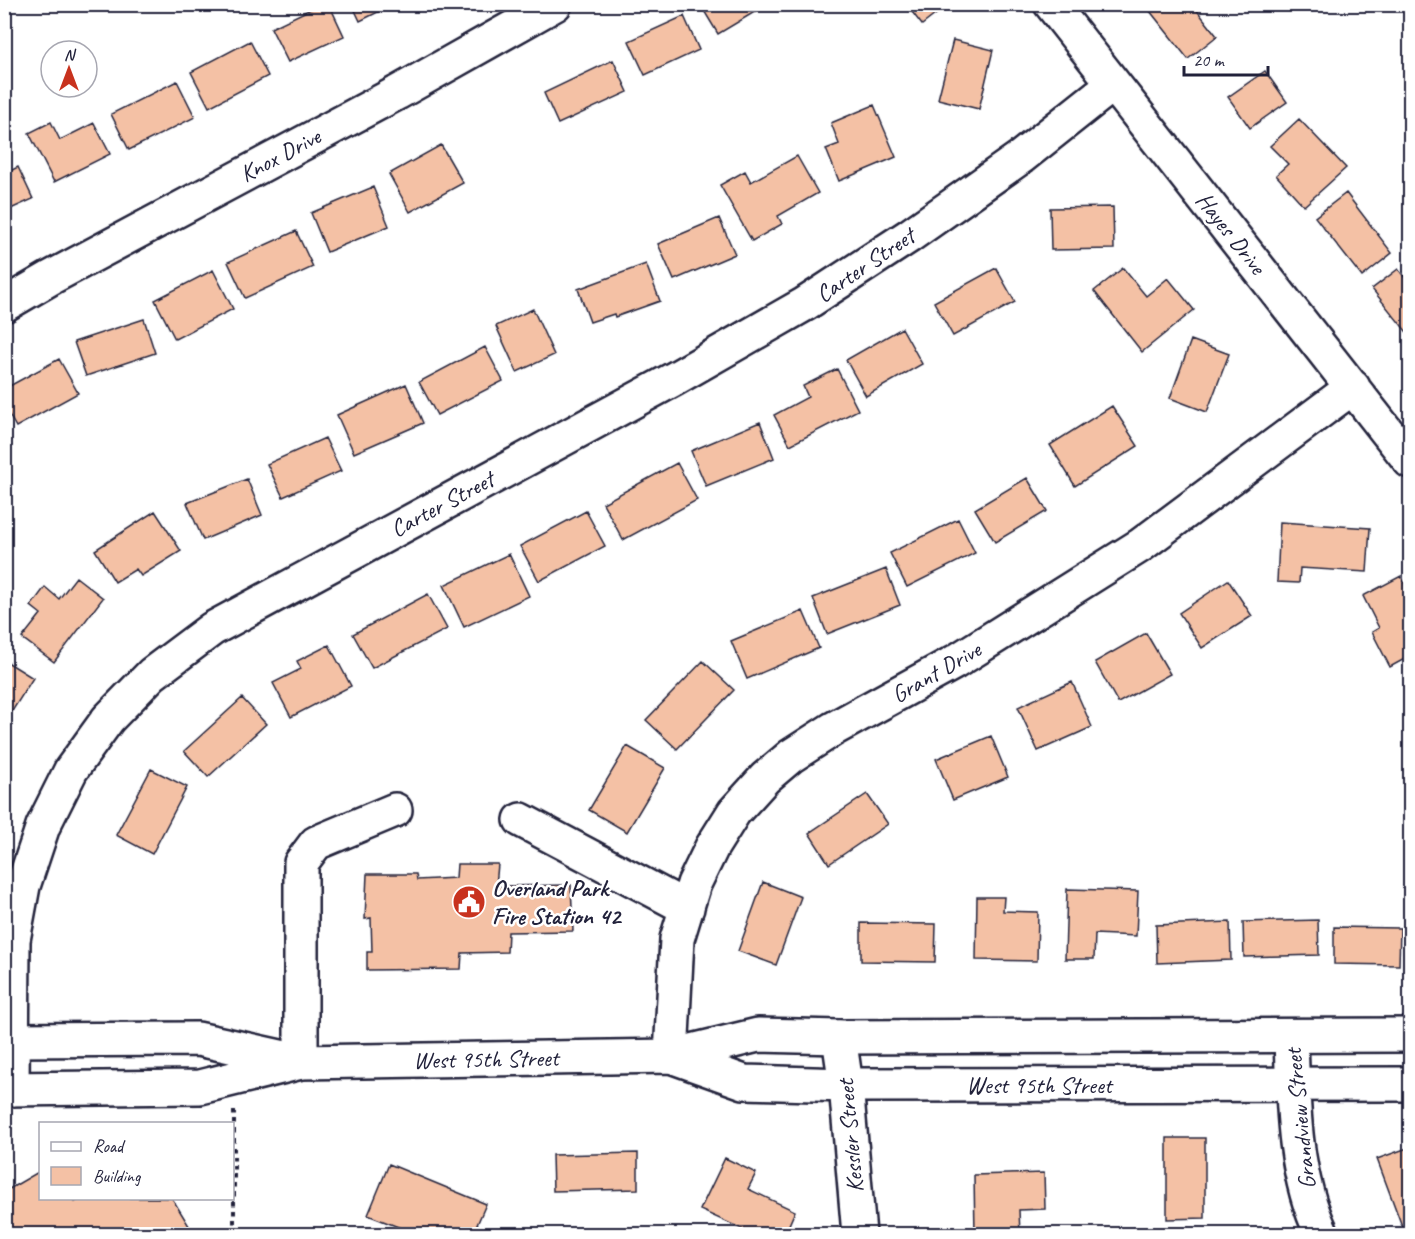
<svg xmlns="http://www.w3.org/2000/svg" width="1415" height="1239" font-family="Caveat,sans-serif">
<style>
.building{fill:#f4c1a5;stroke:#22223b;stroke-width:1.5}
.lines{fill:none;stroke-linecap:round;stroke-linejoin:round}
.minor-casing{stroke:#22223b;stroke-width:38}
.major-casing{stroke:#22223b;stroke-width:38}
.path{stroke:#22223b;stroke-width:4;stroke-dasharray:4.5 4.5;stroke-linecap:butt}
.minor{stroke:#fff;stroke-width:33}
.major{stroke:#fff;stroke-width:33}
.labels{text-anchor:middle;dominant-baseline:central;stroke-width:5;stroke-linejoin:round;paint-order:stroke}
.street-label{font-size:24px;fill:#22223b;stroke:#fff}
.poi-label{font-size:24px;font-weight:bold;fill:#22223b;stroke:#fff;text-anchor:start}
</style>
<rect width="100%" height="100%" fill="#fff"/>
<filter id="ink" filterUnits="userSpaceOnUse"><feTurbulence type="fractalNoise" baseFrequency=".0167" numOctaves="2"/><feDisplacementMap in="SourceGraphic" scale="12" xChannelSelector="R" yChannelSelector="G"/><feConvolveMatrix kernelMatrix="1 2 1 2 8 2 1 2 1" color-interpolation-filters="sRGB"/></filter>
<g filter="url(#ink)">
<path class="building" d="M321 4H329L344 36 288 62 271 28Z
M352 4H394L360 21Z
M700 4H768L718 34Z
M906 4H949L922 25Z
M1158 4H1192L1217 36 1188 59 1150 11Z
M684 16 699 50 645 75 629 41Z
M953 40 993 50 979 109 938 99Z
M250 41 268 76 209 107 191 72Z
M613 60 628 92 558 124 544 93Z
M1265 71 1287 102 1250 128 1228 97Z
M177 81 195 117 129 150 111 114Z
M874 105 896 157 839 181 826 149 839 144 831 123Z
M1299 119 1346 168 1304 206 1276 175 1288 164 1270 146Z
M51 122 60 140 94 123 110 154 54 182 29 133Z
M441 145 463 183 410 212 389 174Z
M797 156 818 193 778 216 782 224 752 241 720 185 745 171 751 182Z
M18 167 33 199 4 212V169L6 173Z
M373 187 389 226 327 252 311 213Z
M1346 193 1392 253 1362 277 1315 217Z
M1113 207 1114 249 1051 250 1050 208Z
M719 218 735 254 674 280 658 244Z
M296 231 313 267 245 298 228 262Z
M646 264 660 301 615 317 614 314 590 322 578 289Z
M996 268 1015 302 953 336 934 302Z
M1123 268 1146 296 1168 278 1194 310 1142 352 1094 291Z
M1398 269 1410 284V336L1372 289Z
M213 270 233 309 175 339 155 300Z
M533 309 554 355 517 372 496 326Z
M144 319 155 353 86 376 74 342Z
M902 328 922 364 866 396 846 360Z
M1191 340 1229 354 1207 412 1170 398Z
M485 347 503 381 437 415 419 382Z
M59 359 78 393 16 427 4 406V389Z
M837 369 858 410 790 445 774 415 808 397 803 386Z
M406 384 423 423 354 453 337 415Z
M1112 406 1138 446 1075 486 1050 445Z
M760 422 774 458 706 486 691 451Z
M325 438 341 471 283 497 267 464Z
M677 463 697 500 623 540 603 503Z
M1027 478 1047 511 995 542 975 509Z
M247 479 262 515 203 540 187 503Z
M155 511 181 551 141 576 136 569 115 582 95 550Z
M586 511 605 546 539 581 520 546Z
M958 519 975 553 907 587 890 553Z
M1280 522 1370 528 1367 572 1300 568 1299 583 1277 582Z
M509 554 529 596 464 627 444 585Z
M886 569 900 605 827 634 813 598Z
M1401 576 1410 594V656L1390 667 1372 632 1379 628 1363 596Z
M76 577 103 598 54 662 22 638 41 614 31 606 45 587 59 599Z
M1228 580 1252 616 1202 648 1179 613Z
M428 594 447 629 372 668 353 634Z
M803 611 819 648 747 679 731 641Z
M1146 633 1170 674 1118 703 1095 662Z
M329 645 351 686 291 717 273 683 301 669 297 661Z
M4 660 33 678 4 724Z
M703 661 734 690 677 749 646 720Z
M1072 682 1092 727 1038 751 1018 707Z
M242 698 266 724 208 777 184 751Z
M991 736 1008 777 953 800 936 759Z
M627 746 665 768 627 832 589 810Z
M151 769 187 787 152 854 116 835Z
M867 794 888 824 829 864 809 833Z
M457 864H498L496 886 571 885 573 931 508 932 507 952 462 953 461 969 367 970V952H372L371 918 365 919 367 874H416L417 880 456 878Z
M763 882 801 897 776 965 738 951Z
M1067 889 1138 891 1136 936 1095 934 1094 959H1065Z
M977 897H1004L1003 911 1038 912 1037 961 976 960Z
M1318 920 1319 955 1244 957 1243 922Z
M1230 922 1231 960 1157 963 1156 925Z
M861 923 936 924 935 962 861 961Z
M1334 927 1400 928 1399 965 1334 964Z
M1167 1138H1205V1218L1167 1219Z
M1410 1147V1234H1405L1377 1159Z
M638 1153V1189L553 1191 552 1155Z
M725 1158 756 1173 748 1189 795 1211 785 1234H753L700 1210Z
M389 1164 486 1204 473 1234H416L368 1215Z
M40 1171V1198H73L75 1202 82 1198H172L194 1234H4V1192Z
M1044 1173 1045 1209 1019 1210 1020 1234H975L974 1175Z"/>
<g class="lines">
<g class="minor-casing">
<path id="minor" d="M1051 4 1410 461
M4 305 52 277 397 93 555 4
M521 820 687 908
M1291 1036C1293 1102 1293 1174 1322 1234
M839 1037 846 1085 859 1234
M671 1056 677 939 694 884 712 847 734 812 765 778 791 756 833 729 955 662 1141 545 1353 387
M301 1062V863L316 843 395 810
M12 1089 13 940 23 886 43 826 71 770 108 719 152 674 212 629 674 379 805 304 909 236 1021 157 1113 84"/>
</g>
<g class="major-casing">
<path id="major" d="M4 1040 198 1039 294 1060
M671 1056 744 1082 846 1085 1410 1084
M4 1089 200 1087 301 1062 671 1056 758 1035 839 1037 1410 1035"/>
</g>
<path class="path" d="M234 1111V1234"/>
<use href="#minor" class="minor"/>
<use href="#major" class="major"/>
</g>
</g>
<defs>
<g id="civic-disc" transform="scale(1.725)"><circle r="9.5" fill="#c8321e" stroke="#fff"/><path d="M-.6-6.5H3V-4.5H.6V-3L4-1V1h2V6H-6V1h2V-1L-.6-3ZM-1.2 2.5V6h2.4V2.5Z" fill="#fff"/></g>
</defs>
<g fill-rule="evenodd">
<use href="#civic-disc" x="469" y="902"/>
</g>
<g class="labels">
<g class="street-label">
<text transform="translate(280 155) rotate(-28)">Knox Drive</text>
<text transform="translate(1231 233) rotate(52)">Hayes Drive</text>
<text transform="translate(865 265) rotate(-34)">Carter Street</text>
<text transform="translate(442 504) rotate(-28)">Carter Street</text>
<text transform="translate(936 672) rotate(-30)">Grant Drive</text>
<text transform="translate(486 1059) rotate(-1)">West 95th Street</text>
<text x="1039" y="1085">West 95th Street</text>
<text transform="translate(1300 1119) rotate(-96)">Grandview Street</text>
<text transform="translate(850 1136) rotate(-95)">Kessler Street</text>
</g>
<g class="poi-label">
<text x="492" y="888">Overland Park<tspan x="492" dy="28">Fire Station 42</tspan></text>
</g>
</g>
<rect width="1415" height="1239" fill="none" stroke="#fff" stroke-width="24"/>
<rect x="12" y="12" width="1391" height="1215" fill="none" stroke="#22223b" stroke-width="2" filter="url(#ink)"/>
<rect x="39" y="1122" width="195" height="78" fill="#ffffff" stroke="#a7a7b1" stroke-width="1.5"/>
<rect x="51" y="1142" width="30" height="9" fill="#ffffff" stroke="#a7a7b1" stroke-width="1.5"/>
<text x="93" y="1152" font-size="18" fill="#22223b">Road</text>
<rect x="51" y="1167" width="30" height="18" fill="#f4c1a5" stroke="#a7a7b1" stroke-width="1.5"/>
<text x="93" y="1182" font-size="18" fill="#22223b">Building</text>
<g transform="translate(69 69)"><circle r="28" fill="#ffffff" stroke="#a7a7b1" stroke-width="1.5"/>
<path d="M0-4.5L10 22L0 15L-10 22Z" fill="#c8321e"/>
<text y="-9" font-size="16" font-weight="bold" text-anchor="middle" fill="#22223b">N</text>
</g>
<path d="M1184 66v9h84v-9" fill="none" stroke="#22223b" stroke-width="3"/>
<text x="1193" y="66" font-size="18" fill="#22223b" stroke="#ffffff" stroke-width="4.5" paint-order="stroke">20 m</text>
</svg>
